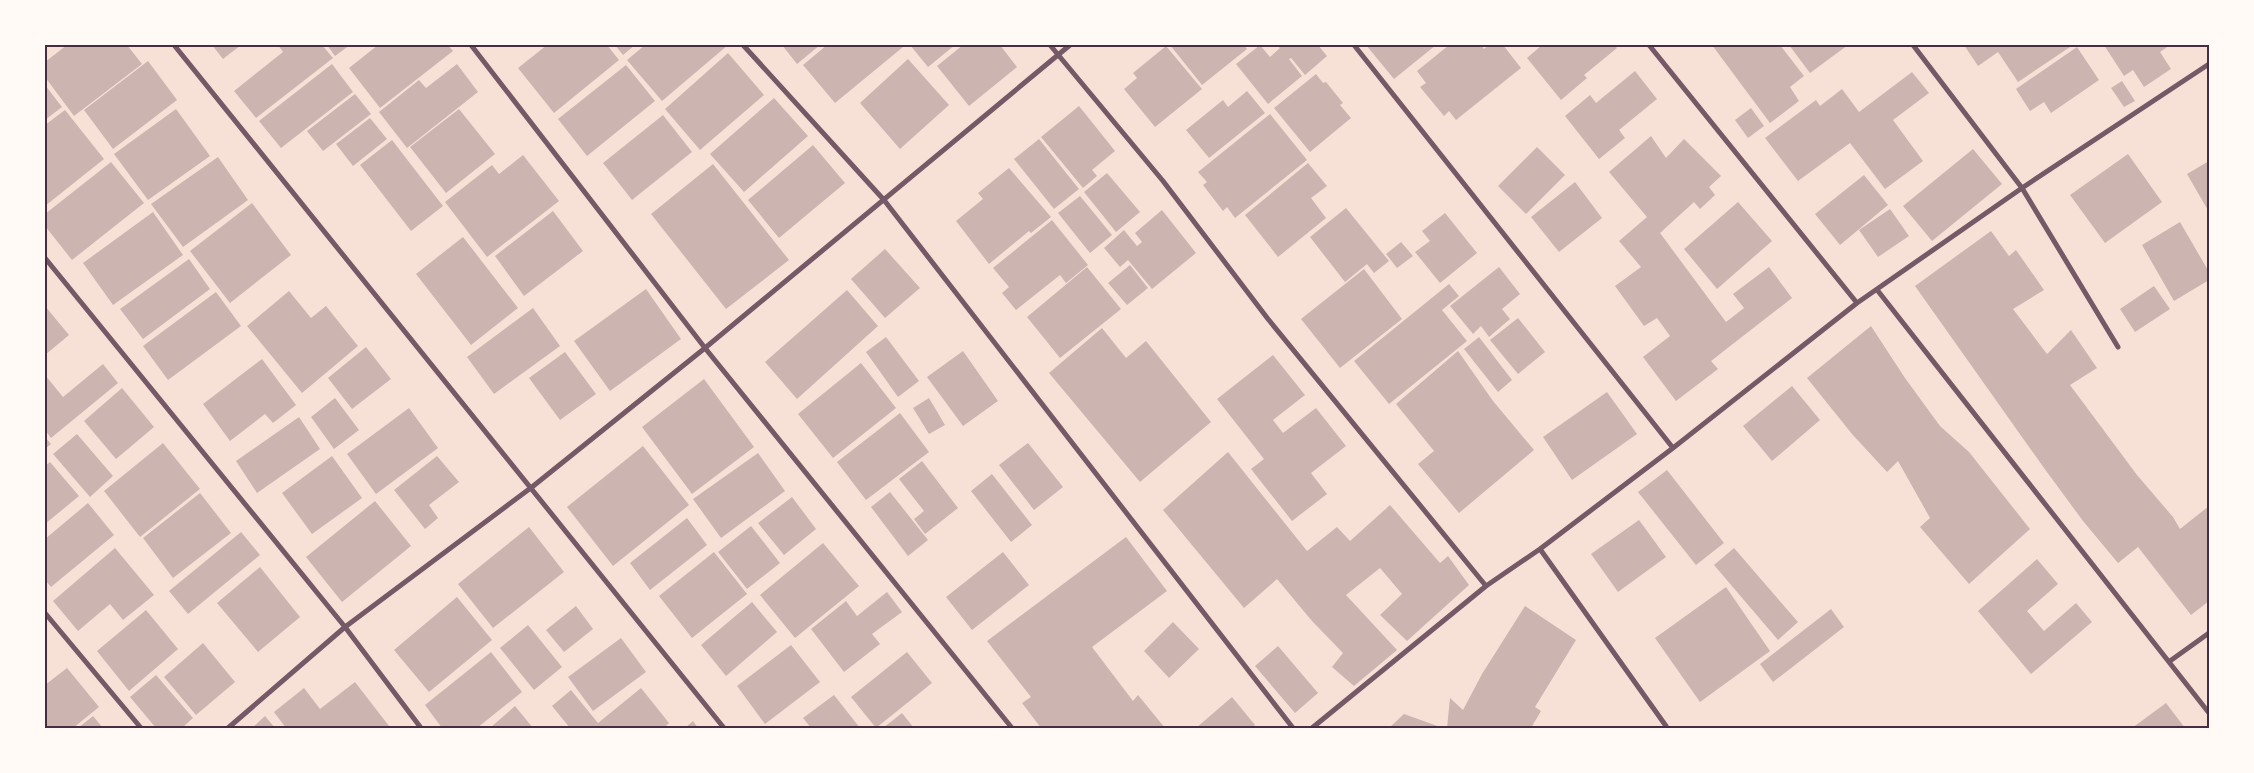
<svg xmlns="http://www.w3.org/2000/svg" width="2254" height="773" font-family="Commissioner,sans-serif">
<style>
.building{fill:#ccb4b1}
.lines{fill:none;stroke-linecap:round;stroke-linejoin:round}
.minor{stroke:#755966;stroke-width:5}
.neatline{fill:none;stroke:#4a2c40;stroke-width:2}
</style>
<rect width="100%" height="100%" fill="#f7e1d7"/>
<path class="building" d="M67 45H127L142 64 74 116 45 77V62Z
M212 45H241L223 59Z
M278 45H322L333 58 256 118 234 91 283 52Z
M327 45H350L335 56Z
M378 45H448L453 51 380 108 349 68Z
M547 45H607L619 60 554 113 518 68Z
M615 45H635L623 55Z
M645 45H728L662 101 627 60Z
M782 45H820L797 64Z
M827 45H901L903 47 835 103 803 65Z
M910 45H955L928 67Z
M963 45H1000L1017 67 969 106 937 66Z
M1170 45H1244L1247 49 1202 85Z
M1260 45 1270 57 1280 48 1277 45H1318L1327 56 1305 75 1291 58 1289 59 1302 76 1268 104 1236 64Z
M1366 45H1436L1394 79Z
M1449 45H1481L1484 49 1489 45H1503L1521 68 1456 120 1449 111 1444 116 1420 87 1426 83 1417 71Z
M1542 45H1614L1617 48 1584 75 1587 78 1561 100 1527 58Z
M1712 45H1780L1804 76 1790 87 1799 101 1770 123Z
M1789 45H1848L1810 73Z
M1964 45H2073L2018 82 1998 52 1978 66Z
M2104 45H2170L2160 52 2171 69 2144 87 2133 70 2124 76Z
M1166 46 1202 89 1155 127 1124 89 1137 78 1133 73Z
M2077 47 2099 80 2051 113 2044 102 2030 111 2016 89Z
M728 53 764 95 700 150 665 109Z
M908 59 949 105 900 149 860 103Z
M148 61 177 100 113 149 84 110Z
M332 64 353 92 281 148 259 121Z
M457 64 478 92 407 148 379 112 419 80 426 88Z
M626 65 655 101 587 156 558 119Z
M1635 71 1657 99 1619 130 1625 138 1599 159 1565 116 1590 95 1596 103Z
M1912 72 1929 93 1893 120 1923 161 1885 189 1850 143 1798 181 1765 138 1816 100 1820 106 1842 89 1859 112Z
M1316 74 1323 83 1326 82 1343 103 1340 105 1351 118 1310 152 1274 108Z
M2122 81 2135 101 2124 107 2111 88Z
M45 85 62 107 45 120Z
M1247 91 1265 113 1209 158 1186 130 1223 100 1228 107Z
M355 94 371 114 323 151 307 131Z
M774 98 808 136 744 192 710 154Z
M1079 106 1115 151 1092 170 1097 176 1083 188 1041 137Z
M1751 108 1764 126 1748 138 1735 120Z
M176 109 210 156 148 200 114 154Z
M459 109 495 154 446 193 410 147Z
M65 110 104 159 45 206V125Z
M1270 114 1307 160 1235 218 1227 207 1223 211 1203 185 1207 182 1198 172Z
M663 115 692 152 632 200 603 163Z
M370 118 387 139 353 166 336 144Z
M1651 136 1666 158 1684 139 1721 176 1709 187 1715 195 1700 209 1694 202 1660 233 1726 322 1744 308 1733 294 1769 267 1792 298 1711 361 1718 369 1676 401 1643 357 1670 336 1657 318 1644 326 1615 286 1641 267 1619 241 1647 217 1609 172Z
M1039 139 1079 189 1054 209 1014 159Z
M392 140 443 206 411 231 360 165Z
M813 145 845 183 779 238 748 200Z
M1537 147 1565 175 1526 214 1498 186Z
M1973 149 2002 184 1932 241 1903 206Z
M2128 154 2162 202 2105 243 2070 195Z
M523 155 559 201 487 257 445 202 492 165 499 174Z
M218 157 248 200 183 247 151 204Z
M2209 161V212L2187 174Z
M111 162 144 203 72 260 45 226V214Z
M1308 163 1327 186 1311 198 1326 218 1278 257 1245 215Z
M713 164 789 260 726 309 651 214Z
M1009 168 1051 217 1031 233 1029 231 989 264 956 221 983 199 978 193Z
M1107 173 1140 212 1116 232 1084 192Z
M1864 175 1888 205 1840 245 1815 214Z
M1575 182 1602 218 1559 252 1531 217Z
M1080 196 1112 235 1090 253 1058 213Z
M1738 202 1772 241 1717 289 1684 249Z
M252 203 291 255 230 303 190 251Z
M1346 208 1389 261 1374 273 1367 264 1345 282 1310 237Z
M1890 209 1909 236 1878 257 1859 230Z
M1162 210 1196 253 1152 289 1128 260 1120 267 1104 248 1124 230 1137 246 1142 242 1135 233Z
M553 211 583 251 524 296 495 256Z
M153 212 183 255 113 305 83 263Z
M1445 213 1477 253 1440 283 1415 252 1430 241 1422 231Z
M1052 220 1088 265 1066 283 1060 275 1016 310 1002 293 1009 287 993 268Z
M2180 222 2209 272V280L2174 301 2142 245Z
M1991 231 2009 256 2016 250 2044 290 2013 309 2047 354 2071 330 2097 368 2070 385 2137 475 2173 517 2180 529 2209 506V601L2191 615 2138 547 2118 563 2083 521 2044 468 1915 286Z
M463 237 518 308 471 345 416 274Z
M1401 242 1413 256 1397 268 1386 254Z
M885 249 920 288 885 318 851 279Z
M189 259 210 289 143 339 120 309Z
M1130 265 1148 288 1127 305 1108 283Z
M1087 267 1121 309 1060 358 1027 317Z
M1499 267 1520 294 1502 309 1510 319 1489 337 1481 326 1473 334 1450 306Z
M1364 269 1402 319 1340 368 1301 319Z
M1449 284 1459 296 1442 310 1467 341 1389 404 1354 361Z
M2154 286 2170 309 2135 332 2120 309Z
M646 289 681 339 610 391 574 341Z
M847 290 878 326 797 399 765 362Z
M289 291 311 318 326 306 358 346 302 393 247 326Z
M216 292 241 326 168 380 143 346Z
M45 306 69 335 45 355Z
M533 308 560 346 494 394 467 357Z
M1518 318 1545 352 1518 374 1490 340Z
M1871 326 1905 378 1940 426 1969 452 2030 529 1969 584 1920 527 1930 518 1898 461 1887 472 1852 434 1807 378Z
M1102 328 1126 358 1146 341 1211 422 1140 482 1049 373Z
M886 337 919 381 898 397 866 352Z
M1479 337 1512 380 1498 392 1464 349Z
M366 347 391 379 352 409 328 378Z
M963 351 998 401 963 426 927 377Z
M1458 351 1493 401 1534 450 1459 513 1418 464 1434 451 1396 404Z
M565 352 596 394 560 420 529 378Z
M1273 355 1305 395 1273 420 1283 433 1316 408 1346 446 1311 473 1327 494 1292 521 1251 469 1264 459 1217 399Z
M262 359 296 405 273 423 265 414 230 441 203 404Z
M861 363 896 408 833 458 798 414Z
M103 364 118 383 51 438 45 430V375L63 397Z
M704 379 754 447 692 494 642 427Z
M1792 386 1820 420 1772 461 1743 426Z
M122 388 154 427 116 459 84 421Z
M1607 392 1637 434 1572 480 1543 437Z
M335 398 359 430 334 449 311 417Z
M929 398 945 425 929 434 913 408Z
M409 408 438 448 376 494 347 454Z
M900 413 929 452 866 500 837 462Z
M299 417 320 449 257 493 236 461Z
M77 434 113 476 90 497 53 454Z
M45 437 51 444 45 449Z
M163 443 200 489 140 537 104 491Z
M1028 443 1063 487 1034 510 999 465Z
M643 446 689 505 613 566 567 507Z
M1228 452 1307 551 1337 527 1350 541 1390 505 1440 563 1448 556 1469 585 1407 641 1380 615 1402 594 1380 568 1346 595 1397 650 1354 686 1332 667 1343 653 1312 621 1277 579 1244 608 1163 510Z
M758 453 785 491 721 538 693 499Z
M332 456 362 498 312 534 282 493Z
M437 456 459 482 429 505 438 518 425 529 394 490Z
M922 461 958 508 925 534 914 519 924 511 899 479Z
M50 462 79 496 45 524V466Z
M1667 470 1724 543 1696 565 1638 492Z
M992 474 1032 525 1011 542 971 491Z
M890 492 928 540 908 556 871 507Z
M200 493 231 533 173 578 143 538Z
M792 497 816 529 784 555 758 523Z
M375 501 411 546 342 602 306 557Z
M88 503 114 535 51 587 45 580V539Z
M687 518 707 545 650 590 630 563Z
M1639 520 1666 557 1618 592 1591 554Z
M751 526 780 563 747 589 718 552Z
M529 527 564 572 493 628 458 584Z
M241 532 260 555 188 614 169 591Z
M1126 537 1167 591 1092 647 1133 701 1138 695 1165 728H1041L1022 703 1031 697 987 641Z
M823 543 859 586 795 638 760 595Z
M115 548 154 595 123 620 110 604 78 631 53 601Z
M1734 548 1798 622 1778 640 1714 565Z
M714 552 747 594 692 638 659 596Z
M1003 552 1029 585 972 630 946 597Z
M2037 559 2058 584 2027 611 2044 631 2076 603 2092 622 2031 674 1978 611Z
M260 567 300 617 258 652 217 603Z
M1726 587 1770 651 1700 702 1655 638Z
M887 592 902 612 872 634 880 644 844 672 811 629 846 601 857 616Z
M457 597 492 640 429 692 394 650Z
M752 602 777 632 726 676 701 645Z
M576 606 593 629 564 652 546 630Z
M1525 606 1576 640 1535 707 1541 711 1531 728H1447L1450 698 1463 710 1482 674Z
M1831 609 1844 627 1773 682 1760 664Z
M146 610 178 649 129 691 97 651Z
M1173 622 1199 649 1169 678 1144 651Z
M528 625 562 667 534 690 500 648Z
M621 638 646 672 593 711 568 677Z
M203 643 235 682 196 715 164 677Z
M791 645 820 682 765 724 737 686Z
M1278 646 1318 693 1295 713 1255 666Z
M491 652 522 692 477 728H442L425 705Z
M907 652 932 683 876 728 851 697Z
M67 668 99 707 73 728H45V685Z
M156 675 193 718 182 728H156L130 697Z
M355 682 389 726 387 728H286L274 712 304 688 320 709Z
M641 688 669 723 664 728H570L552 706 571 690 598 723Z
M834 695 860 728H811L803 718Z
M1232 697 1255 725 1252 728H1196Z
M2166 703 2185 728H2132Z
M515 706 533 728H490Z
M902 713 914 728H883Z
M1404 714 1443 728H1389Z
M93 716 103 728H78Z
M265 716 275 728H252Z
M693 721 698 728H685Z"/>
<g class="lines">
<path class="minor" d="M174 45 724 728
M471 45 705 348 1012 728
M743 45 884 200 1293 728
M1050 45 1163 181 1268 319 1486 586
M1354 45 1673 448
M1649 45 1857 303
M1913 45 2022 188 2118 347
M45 258 345 627 421 728
M1878 291 2209 713
M1540 549 1666 726
M45 613 141 728
M2170 661 2209 633
M228 728 345 627 532 487 705 348 1070 45
M1312 728 1486 586 1540 549 1673 448 1857 303 2022 188 2209 64"/>
</g>
<rect width="2254" height="773" fill="none" stroke="#fffaf5" stroke-width="92"/>
<rect x="46" y="46" width="2162" height="681" class="neatline"/>
</svg>
